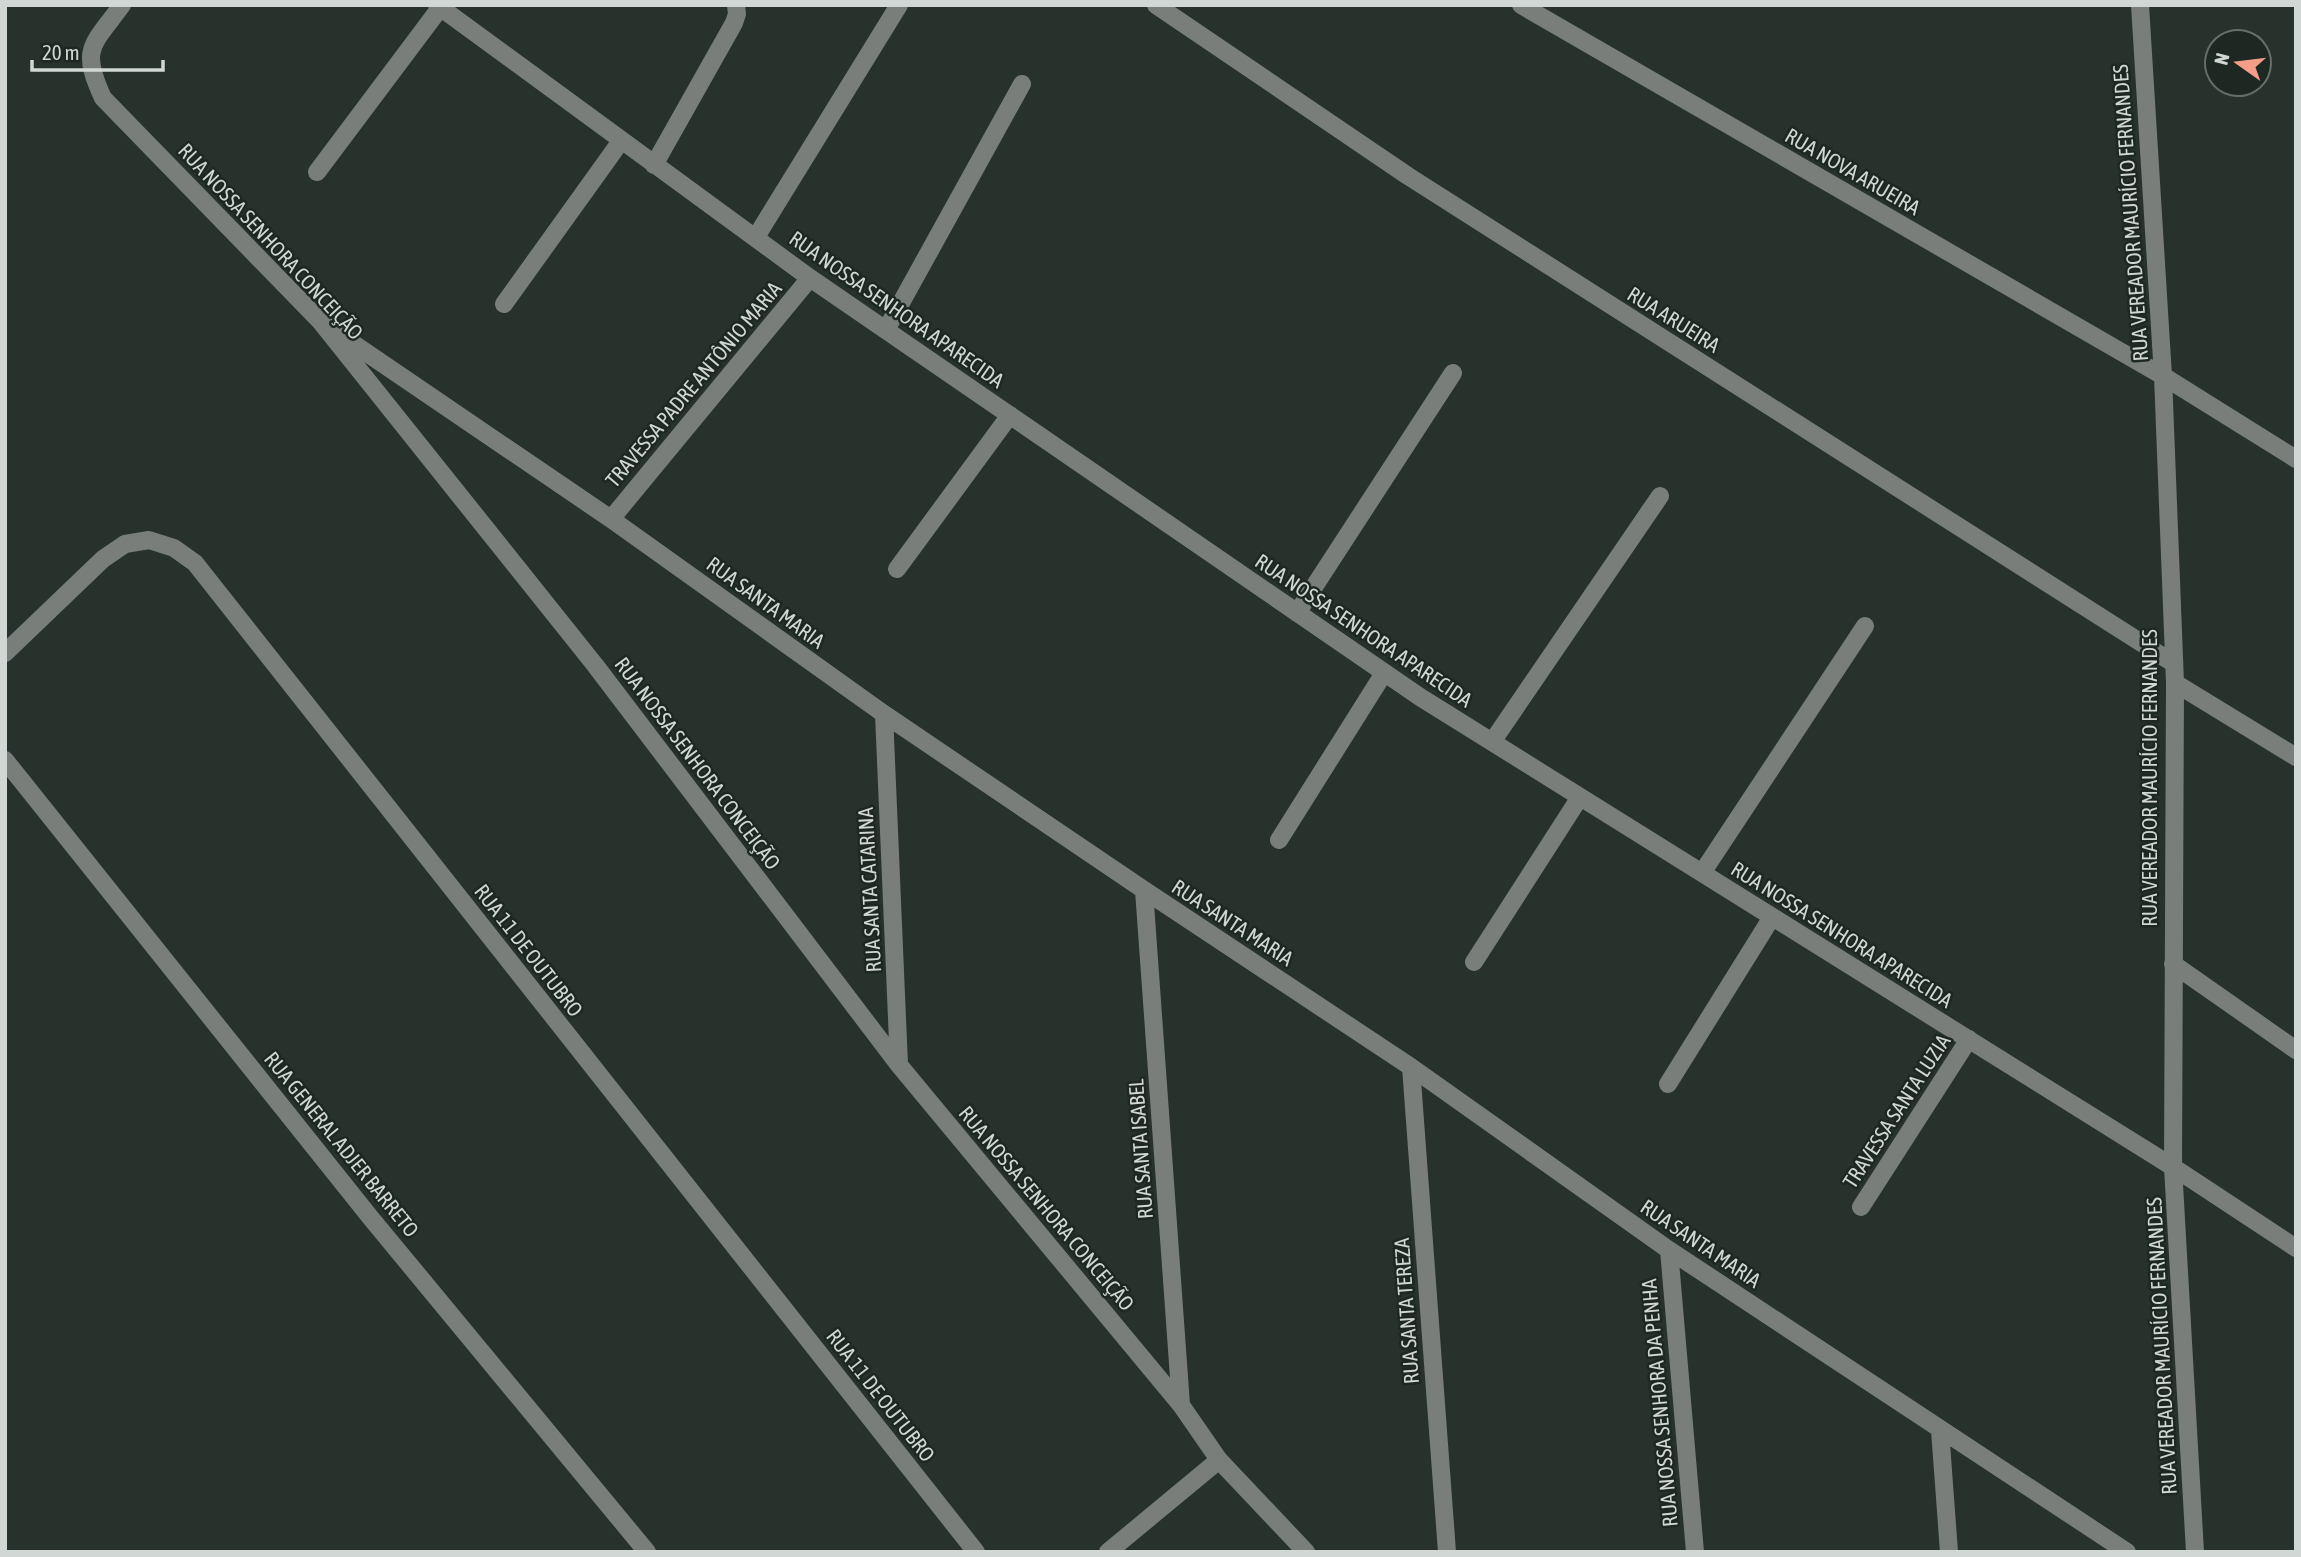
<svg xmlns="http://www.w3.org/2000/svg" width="2301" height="1557" font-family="'Asap Condensed',sans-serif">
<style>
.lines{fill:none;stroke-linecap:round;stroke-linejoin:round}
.minor{stroke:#797e7b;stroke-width:18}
.labels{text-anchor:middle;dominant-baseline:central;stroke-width:5;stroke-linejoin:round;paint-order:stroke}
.street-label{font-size:21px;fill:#d1d7d4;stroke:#1e2823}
</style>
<rect width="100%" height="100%" fill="#28322d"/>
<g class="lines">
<path class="minor" d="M122 5C92 46 80 48 103 98L320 321 595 665 899 1065 1181 1405 1219 1460 1306 1552
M437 5 810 278 1420 697 2173 1167 2296 1248
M1156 5 1408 176 2173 663
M1521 5 2163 376 2296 459
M2140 5 2163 376 2175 683 2173 1167 2195 1552
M654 165 734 23 737 14 736 5
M317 172 440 8
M756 237 899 5
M504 304 621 141
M320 321 611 519 884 714 1144 890 1411 1067 1669 1250 2127 1552
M886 330 1022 84
M611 519 810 278
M897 569 1010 415
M1297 613 1453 373
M5 653 103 559 125 544 149 540 174 548 195 563 976 1552
M2175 683 2296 757
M884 714 899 1065
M1492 742 1660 496
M5 760 370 1217 647 1552
M1279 840 1384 673
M1702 873 1865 626
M1144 890 1181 1405
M1474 962 1580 797
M2173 964 2296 1050
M1411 1067 1447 1552
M1668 1084 1772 917
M1861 1207 1969 1039
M1669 1250 1695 1552
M1940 1430 1949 1552
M1108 1552 1219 1460"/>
</g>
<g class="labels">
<g class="street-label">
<text transform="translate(1853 171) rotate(30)">RUA NOVA ARUEIRA</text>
<text transform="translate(2130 213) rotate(-94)">RUA VEREADOR MAURÍCIO FERNANDES</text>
<text transform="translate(271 241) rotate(47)">RUA NOSSA SENHORA CONCEIÇÃO</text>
<text transform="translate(897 309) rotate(35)">RUA NOSSA SENHORA APARECIDA</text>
<text transform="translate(1674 319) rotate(32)">RUA ARUEIRA</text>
<text transform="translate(693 384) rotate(-50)">TRAVESSA PADRE ANTÔNIO MARIA</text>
<text transform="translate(766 602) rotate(36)">RUA SANTA MARIA</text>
<text transform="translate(1364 630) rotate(34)">RUA NOSSA SENHORA APARECIDA</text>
<text transform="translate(698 763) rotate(53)">RUA NOSSA SENHORA CONCEIÇÃO</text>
<text transform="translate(2149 778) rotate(-90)">RUA VEREADOR MAURÍCIO FERNANDES</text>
<text transform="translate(869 890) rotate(-93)">RUA SANTA CATARINA</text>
<text transform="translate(1233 922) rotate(33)">RUA SANTA MARIA</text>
<text transform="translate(1842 934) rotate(32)">RUA NOSSA SENHORA APARECIDA</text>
<text transform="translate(529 950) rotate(52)">RUA 11 DE OUTUBRO</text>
<text transform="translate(1896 1111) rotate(-57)">TRAVESSA SANTA LUZIA</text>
<text transform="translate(342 1144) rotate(51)">RUA GENERAL ADJER BARRETO</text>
<text transform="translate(1140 1149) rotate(-94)">RUA SANTA ISABEL</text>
<text transform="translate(1047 1208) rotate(50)">RUA NOSSA SENHORA CONCEIÇÃO</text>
<text transform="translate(1701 1243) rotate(34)">RUA SANTA MARIA</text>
<text transform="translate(1406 1311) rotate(-94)">RUA SANTA TEREZA</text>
<text transform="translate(2161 1346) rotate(-93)">RUA VEREADOR MAURÍCIO FERNANDES</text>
<text transform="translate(881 1395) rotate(52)">RUA 11 DE OUTUBRO</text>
<text transform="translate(1659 1403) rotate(-95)">RUA NOSSA SENHORA DA PENHA</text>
</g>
</g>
<rect width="2301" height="1557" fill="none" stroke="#d1d7d4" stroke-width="14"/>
<g transform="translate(2238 63) rotate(284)"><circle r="33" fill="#1e2823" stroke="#666e6a" stroke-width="2"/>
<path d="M0-5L12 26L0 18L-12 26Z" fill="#f49e88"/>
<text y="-10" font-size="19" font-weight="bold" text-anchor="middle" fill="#d1d7d4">N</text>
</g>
<path d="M32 60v10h131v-10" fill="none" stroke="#d1d7d4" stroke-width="3.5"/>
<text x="42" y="60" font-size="21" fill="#d1d7d4" stroke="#1e2823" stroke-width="5" paint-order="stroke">20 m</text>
</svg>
